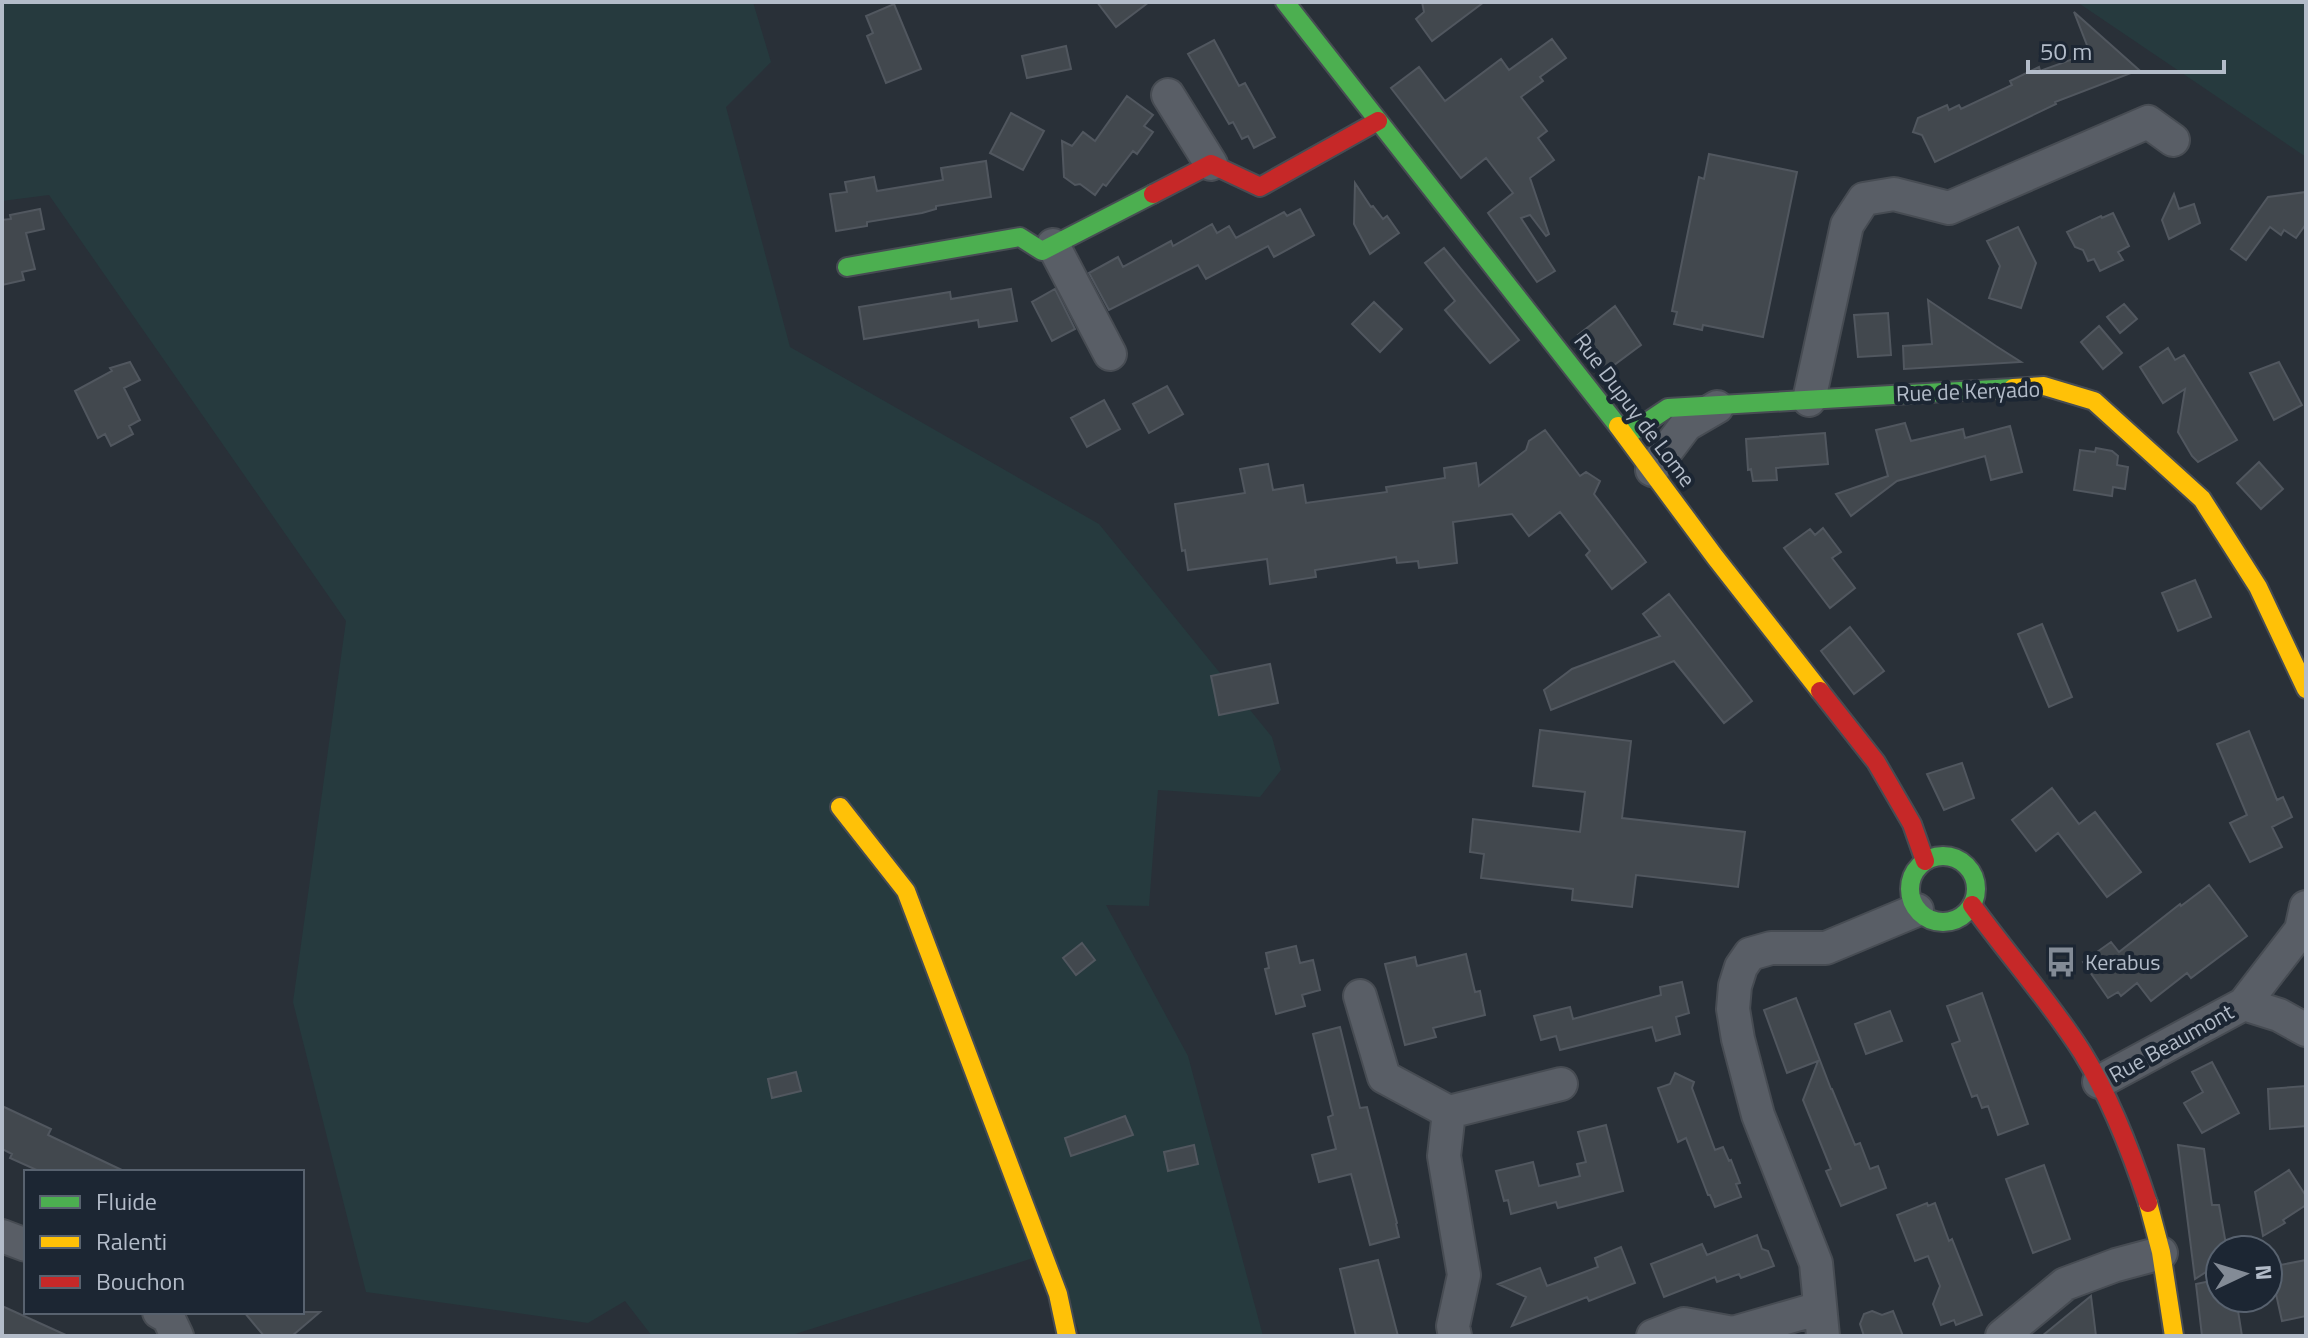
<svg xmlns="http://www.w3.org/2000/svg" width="2308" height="1338" font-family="'Titillium Web',sans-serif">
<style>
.green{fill:#263a3e}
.building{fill:#42484e;stroke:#51575f;stroke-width:2}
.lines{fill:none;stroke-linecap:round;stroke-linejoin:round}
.street-casing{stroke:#474c53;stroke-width:36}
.fast-casing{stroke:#474c53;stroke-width:22}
.slow-casing{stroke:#474c53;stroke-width:22}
.jam-casing{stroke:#474c53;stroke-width:22}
.street{stroke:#595e66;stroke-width:32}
.fast{stroke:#4caf50;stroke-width:18}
.slow{stroke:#ffc107;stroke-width:18}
.jam{stroke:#c62828;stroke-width:18}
.labels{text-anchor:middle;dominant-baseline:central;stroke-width:8;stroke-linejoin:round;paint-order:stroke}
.street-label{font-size:22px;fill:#b3bcc9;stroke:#1c2633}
.poi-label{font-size:22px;fill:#b3bcc9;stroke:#1c2633;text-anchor:start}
</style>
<rect width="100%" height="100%" fill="#293038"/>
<path class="green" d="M2 2H753L771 62 726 107 790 347 1099 524 1272 737 1281 770 1260 797 1158 790 1149 906 1106 905 1188 1056 1263 1336H1081L1049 1253 789 1336H652L625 1301 588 1323 366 1292 293 1002 346 621 49 195 2 201Z
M2077 2H2306V157Z"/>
<path class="building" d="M1097 2H1149L1116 27Z
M1422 2H1484L1432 41 1416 19 1424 12Z
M894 4 921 69 886 83 867 36 873 33 866 16Z
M2074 12 2139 70 2055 102 2056 104 1935 162 1922 135 1913 132 1918 118 1947 105 1949 110 1959 105 1961 109 2012 85 2010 81 2039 67 2040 71 2090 53Z
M1552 39 1566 58 1540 77 1543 81 1521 97 1547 131 1538 138 1554 160 1530 178 1549 234 1546 236 1530 215 1521 218 1555 271 1537 282 1488 213 1513 193 1486 158 1461 178 1391 88 1419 67 1445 101 1501 59 1509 70Z
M1214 40 1239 86 1245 83 1275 137 1254 148 1248 136 1242 139 1233 122 1229 124 1188 54Z
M1066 46 1071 69 1027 78 1022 56Z
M1127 96 1153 115 1144 126 1153 132 1137 154 1133 151 1106 186 1103 184 1095 195 1080 184 1075 185 1064 177 1062 141 1072 146 1083 132 1095 141Z
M1011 113 1044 131 1023 170 990 153Z
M1709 154 1797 172 1763 337 1703 325 1702 330 1674 324 1677 312 1672 311 1695 197 1699 177 1704 179Z
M986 161 991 197 936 206V209L922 213 867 222V226L836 231 830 194 847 192 845 182 874 177 877 191 943 180 941 168Z
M1355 183 1371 207 1373 206 1383 219 1387 216 1399 233 1370 254 1354 224Z
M2306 192V224L2296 238 2284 230 2281 235 2270 227 2246 260 2231 249 2268 197Z
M2174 194 2179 209 2194 204 2200 223 2169 239 2162 220Z
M40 209 44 229 26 233 35 269 22 272 24 280 2 285V220L11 219 10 215Z
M1300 209 1314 235 1274 257 1268 246 1206 279 1198 265 1109 310 1089 273 1118 257 1123 267 1171 241 1173 246 1212 224 1217 233 1229 226 1236 238 1284 212 1287 216Z
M2113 213 2129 246 2118 252 2123 260 2100 271 2094 259 2088 261 2083 250 2075 247 2067 232 2101 216 2102 218Z
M2018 227 2036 263 2021 308 1989 298 2000 266 1987 241Z
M1444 248 1519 340 1490 363 1445 310 1455 301 1425 263Z
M1011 289 1017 321 979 327 978 320 864 339 859 307 950 292 951 299Z
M1055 289 1075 329 1052 341 1032 302Z
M1928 300 1996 346 2021 362 1904 369 1903 346 1932 344Z
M1374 302 1402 329 1380 352 1352 324Z
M2124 304 2137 319 2120 333 2107 317Z
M1615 306 1641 345 1606 371 1578 335Z
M1888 313 1891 355 1858 357 1854 315Z
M2099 326 2122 353 2103 369 2081 342Z
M2168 348 2175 360 2184 355 2237 440 2198 462 2192 456 2178 432 2185 389 2163 403 2140 367Z
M130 362 140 380 124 388 140 420 129 426 133 434 111 446 105 434 98 438 75 391 112 371 110 368Z
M2279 362 2302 405 2274 420 2250 373Z
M1167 386 1183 414 1149 433 1133 404Z
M1104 400 1120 429 1087 447 1071 418Z
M1905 423 1911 441 1963 429 1965 438 2010 426 2022 472 1991 480 1985 456 1897 481 1851 516 1836 494 1888 476 1876 430Z
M1545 430 1580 476 1586 472 1600 481 1594 494 1646 562 1612 589 1586 555 1590 551 1560 512 1529 536 1512 514 1453 522 1457 563 1419 568 1418 561 1397 563 1396 557 1315 570 1316 577 1270 584 1267 559 1188 570 1185 550 1182 551 1175 504 1245 493 1240 469 1268 464 1273 490 1303 485 1306 503 1387 492 1386 487 1445 478 1444 468 1476 463 1479 486 1526 450 1529 441Z
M1825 433 1828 464 1776 468 1777 480 1753 481 1751 469 1748 470 1746 439Z
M2096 448 2112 451 2118 456 2117 465 2128 467 2125 489 2113 487 2112 496 2074 490 2080 450 2095 452Z
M2259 462 2283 489 2261 509 2237 483Z
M1823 528 1841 552 1832 558 1855 588 1830 608 1784 548 1810 529 1815 535Z
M2195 580 2211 617 2178 631 2162 593Z
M1669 594 1752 701 1724 723 1674 661 1551 710 1544 690 1572 669 1660 636 1643 614Z
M2042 624 2072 697 2049 707 2018 634Z
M1850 627 1884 671 1854 694 1821 651Z
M1270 664 1278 703 1219 715 1211 676Z
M1540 730 1631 741 1622 818 1745 832 1738 887 1636 875 1632 907 1572 900 1573 889 1481 878 1484 854 1470 852 1473 819 1580 832 1585 792 1533 786Z
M2249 731 2277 800 2283 797 2292 817 2272 827 2282 847 2250 862 2230 823 2247 815 2217 744Z
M1962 763 1974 798 1944 810 1927 774Z
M2052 788 2079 824 2095 812 2141 872 2107 897 2058 833 2036 851 2012 820Z
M2209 885 2247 936 2191 978 2187 973 2151 1001 2137 983 2121 996 2118 992 2108 998 2083 962 2111 942 2119 952 2180 904 2181 906Z
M1082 943 1095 960 1076 975 1063 958Z
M1296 946 1300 963 1313 960 1320 990 1302 995 1305 1006 1276 1014 1265 969 1269 968 1266 953Z
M1466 954 1475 992 1480 991 1485 1015 1433 1028 1436 1037 1405 1045 1385 964 1415 957 1417 966Z
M1682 982 1689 1013 1676 1017 1680 1034 1656 1041 1652 1027 1560 1050 1556 1036 1541 1040 1534 1016 1570 1007 1573 1019 1661 995 1660 987Z
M1982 993 2028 1124 1998 1135 1988 1106 1982 1108 1977 1095 1972 1097 1952 1044 1960 1041 1947 1006Z
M1796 998 1831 1089H1832L1855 1145 1860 1143 1870 1169 1878 1166 1886 1188 1841 1206 1826 1171 1831 1169 1803 1100 1818 1061 1787 1073 1764 1010Z
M1890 1011 1902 1041 1866 1054 1855 1024Z
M1340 1027 1360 1108 1367 1107 1397 1223 1396 1224 1399 1237 1370 1245 1351 1174 1319 1182 1312 1155 1336 1149 1328 1117 1333 1115 1313 1034Z
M2212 1062 2239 1113 2202 1133 2184 1103 2203 1092 2192 1072Z
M796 1072 801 1091 772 1098 768 1079Z
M1675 1073 1694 1082 1692 1088 1715 1150 1723 1147 1729 1161 1731 1160 1740 1183 1736 1184 1741 1197 1715 1207 1710 1195H1708L1686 1138 1678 1142 1658 1088 1670 1084Z
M2306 1086V1126L2270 1129 2268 1089Z
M2 1106 51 1129 48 1135 126 1172H41L10 1158 12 1154 2 1149Z
M1125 1116 1133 1135 1071 1156 1065 1138Z
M1606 1125 1623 1191 1558 1208 1556 1202 1511 1214 1508 1200 1504 1201 1496 1171 1533 1162 1539 1186 1580 1176 1577 1164 1586 1162 1578 1132Z
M1194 1145 1198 1164 1168 1171 1164 1152Z
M2178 1145 2204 1149 2212 1205H2219L2227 1250H2220V1263L2195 1279Z
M2044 1165 2070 1239 2033 1253 2006 1179Z
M2289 1170 2306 1196V1205L2283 1220 2285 1223 2263 1236 2255 1192Z
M1927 1203 1928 1206 1935 1203 1949 1241 1952 1239 1982 1315 1956 1325 1954 1320 1941 1325 1933 1304 1940 1286 1928 1256 1915 1261 1897 1215Z
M1757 1235 1762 1249 1768 1251 1774 1266 1741 1278 1739 1274 1717 1282 1715 1277 1664 1297 1651 1264 1702 1244 1707 1255Z
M1621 1247 1635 1283 1589 1301 1587 1297 1512 1326 1526 1297 1498 1284 1540 1268 1547 1286 1598 1267 1595 1258Z
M1378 1260 1398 1336H1356L1340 1269Z
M2306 1260V1316L2282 1321 2270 1267Z
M2220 1279V1298H2236L2242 1336H2202L2196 1284Z
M2091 1296 2096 1336H2042L2064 1318Z
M2 1306 68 1336H2Z
M1872 1311 1882 1315 1893 1311 1903 1336H1864L1860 1324 1864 1314Z
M244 1312H320L292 1336H264Z"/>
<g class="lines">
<g class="street-casing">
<path id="street" d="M1168 95 1211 164
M1053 245 1110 354
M1809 400 1847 225 1864 199 1894 194 1949 208 2148 122 2173 140
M1652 470 1686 425 1717 407
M1360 996 1384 1077 1449 1112 1444 1156 1464 1275 1453 1326 1455 1336
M2244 1004 2301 930 2306 907
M2099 1082 2244 1004 2279 1015 2306 1030
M1449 1112 1561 1084
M2 1236 26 1245
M159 1312 168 1317 177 1336
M1653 1336 1684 1324 1733 1333 1820 1308
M1823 1336 1816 1263 1758 1115 1738 1039 1733 1009 1735 986 1741 967 1750 954 1771 948H1826L1917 910
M2002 1336 2065 1284 2116 1265 2161 1253"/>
</g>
<g class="fast-casing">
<path id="fast" d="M1285 2 1618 426
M847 267 1020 237 1042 251 1153 194
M1626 436 1668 408 2013 388
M1910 889a33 33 0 1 1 66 0a33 33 0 1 1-66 0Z"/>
</g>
<g class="slow-casing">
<path id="slow" d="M2013 388 2044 386 2094 401 2202 499 2258 587 2306 689
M1618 426 1715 557 1820 691
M840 807 906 891 1058 1294 1067 1336
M2148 1203 2161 1252 2174 1336"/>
</g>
<g class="jam-casing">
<path id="jam" d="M1153 194 1211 164 1260 187 1378 121
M1820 691 1876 762 1912 824 1925 861
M1972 905C2008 955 2049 1000 2082 1052 2111 1099 2131 1151 2148 1203"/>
</g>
<use href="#street" class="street"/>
<use href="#fast" class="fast"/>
<use href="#slow" class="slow"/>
<use href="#jam" class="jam"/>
</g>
<defs>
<g id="bus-bare" transform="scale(2.4)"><path d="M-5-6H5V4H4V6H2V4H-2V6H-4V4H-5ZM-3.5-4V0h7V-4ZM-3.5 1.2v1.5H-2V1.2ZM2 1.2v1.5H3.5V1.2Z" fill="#838b96" stroke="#1c2633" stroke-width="2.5" paint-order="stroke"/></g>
</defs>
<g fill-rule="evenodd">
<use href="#bus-bare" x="2061" y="962"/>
</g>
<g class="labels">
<g class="street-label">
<text transform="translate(1968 391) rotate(-2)">Rue de Keryado</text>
<text transform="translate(1635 410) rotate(53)">Rue Dupuy de Lome</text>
<text transform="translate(2171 1043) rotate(-29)">Rue Beaumont</text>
</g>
<g class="poi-label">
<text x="2085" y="962">Kerabus</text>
</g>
</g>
<rect width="2308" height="1338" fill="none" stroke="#b3bcc9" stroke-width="8"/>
<rect x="24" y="1170" width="280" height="144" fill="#1c2633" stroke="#58626f" stroke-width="2"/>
<rect x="40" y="1196" width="40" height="12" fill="#4caf50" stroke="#58626f" stroke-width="2"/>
<text x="96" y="1210" font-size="24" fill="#b3bcc9">Fluide</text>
<rect x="40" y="1236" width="40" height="12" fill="#ffc107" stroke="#58626f" stroke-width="2"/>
<text x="96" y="1250" font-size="24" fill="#b3bcc9">Ralenti</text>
<rect x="40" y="1276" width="40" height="12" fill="#c62828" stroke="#58626f" stroke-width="2"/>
<text x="96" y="1290" font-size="24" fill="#b3bcc9">Bouchon</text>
<g transform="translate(2244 1274) rotate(86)"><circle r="38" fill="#1c2633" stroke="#58626f" stroke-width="2"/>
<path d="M0-6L14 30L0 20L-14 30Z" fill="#838b96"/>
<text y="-12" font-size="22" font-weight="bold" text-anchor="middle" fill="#b3bcc9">N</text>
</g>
<path d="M2028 60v12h196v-12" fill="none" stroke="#b3bcc9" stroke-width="4"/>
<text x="2040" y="60" font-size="24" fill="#b3bcc9" stroke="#1c2633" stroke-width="6" paint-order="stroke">50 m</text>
</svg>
